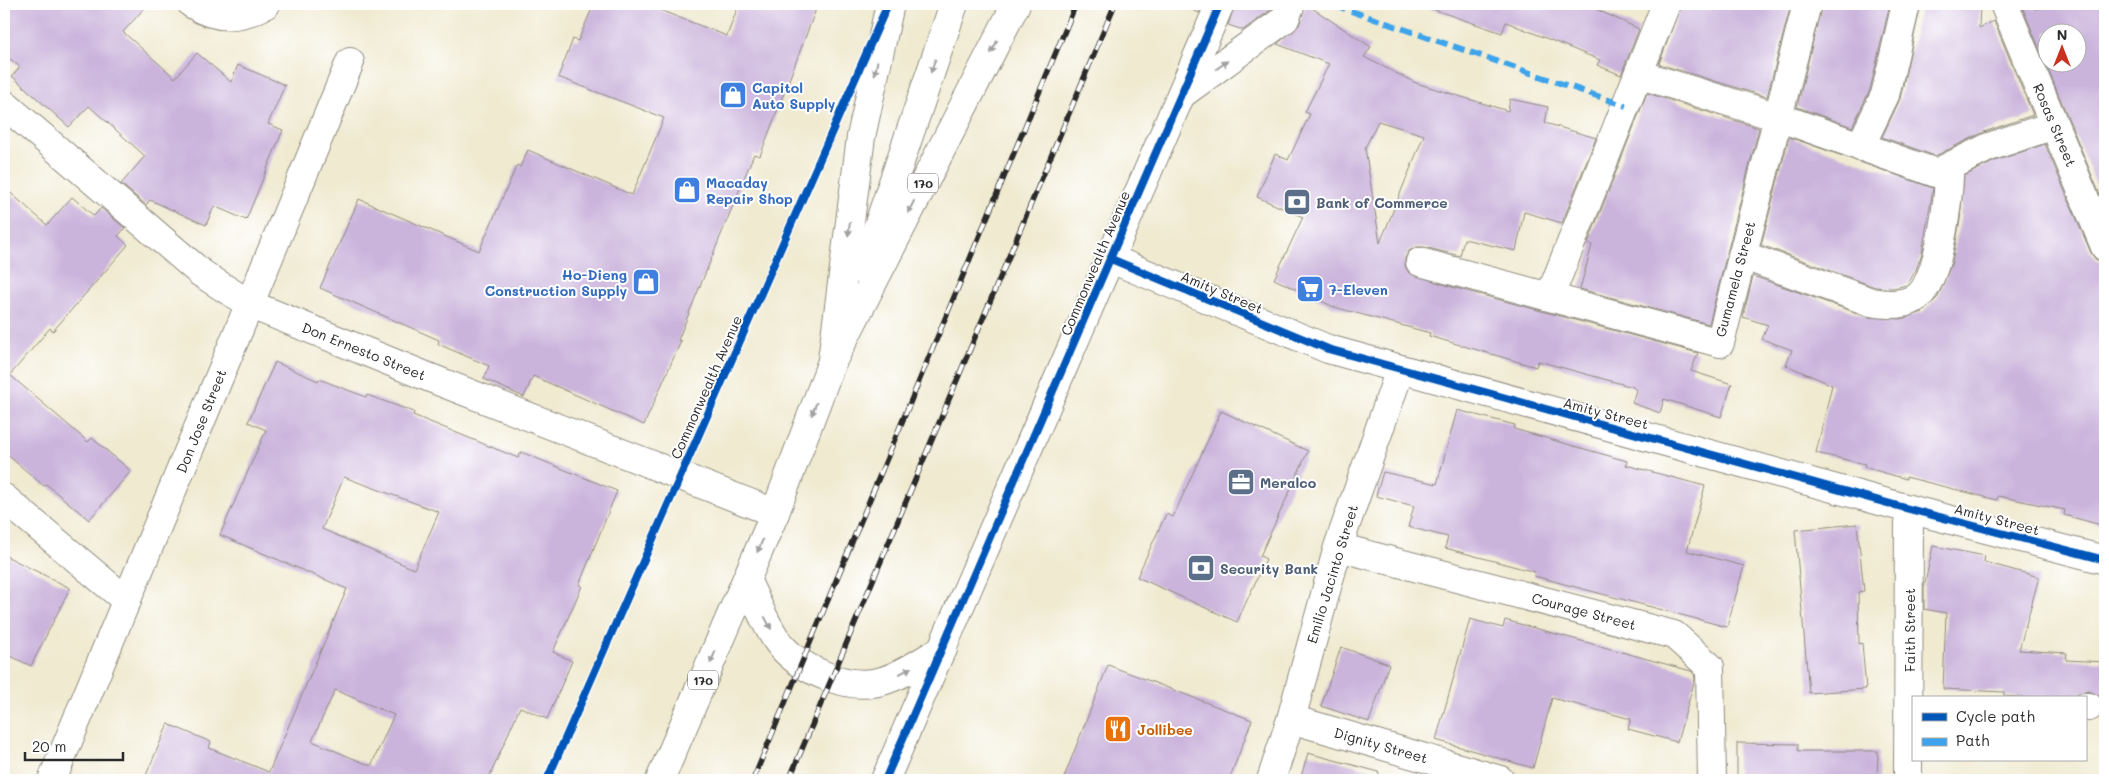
<svg xmlns="http://www.w3.org/2000/svg" width="2109" height="784" font-family="Mali,sans-serif">
<style>
.building{fill:#cbb4dc;fill-rule:evenodd}
.lines{fill:none;stroke-linecap:round;stroke-linejoin:round}
.street-casing{stroke:#8e8a7e;stroke-width:30}
.secondary-casing{stroke:#8e8a7e;stroke-width:30}
.primary-casing{stroke:#8e8a7e;stroke-width:30}
.street{stroke:#fff;stroke-width:28}
.secondary{stroke:#fff;stroke-width:28}
.primary{stroke:#fff;stroke-width:28}
.rail-casing{stroke:#2b2b2b;stroke-width:5.5}
.rail{stroke:#fff;stroke-width:4;stroke-dasharray:11;stroke-linecap:butt}
.quiet{stroke:#3ea3eb;stroke-width:6;stroke-dasharray:12 6;stroke-linecap:butt}
.cycleway-casing{stroke:#fff;stroke-width:11}
.cycleway{stroke:#0057b8;stroke-width:8}
.oneway{fill:#a0a0a0}
.labels{text-anchor:middle;dominant-baseline:central;stroke-width:4;stroke-linejoin:round;paint-order:stroke}
.shield{fill:#fff;stroke:#6b6b6b;stroke-width:1}
.shield-label{font-size:12px;font-weight:bold;fill:#2b2b2b}
.shop-label{font-size:14px;font-weight:bold;fill:#366cbe;stroke:#fff;text-anchor:start}
.street-label{font-size:14px;fill:#2b2b2b;stroke:#fff}
.service-label{font-size:14px;font-weight:bold;fill:#4e5e75;stroke:#fff;text-anchor:start}
.food-label{font-size:14px;font-weight:bold;fill:#c56008;stroke:#fff;text-anchor:start}
</style>
<rect width="100%" height="100%" fill="#fff"/>
<filter id="ink" filterUnits="userSpaceOnUse"><feTurbulence type="fractalNoise" baseFrequency=".02" numOctaves="2"/><feDisplacementMap in="SourceGraphic" scale="10" xChannelSelector="R" yChannelSelector="G"/><feConvolveMatrix kernelMatrix="1 2 1 2 8 2 1 2 1" color-interpolation-filters="sRGB"/></filter>
<filter id="wash" filterUnits="userSpaceOnUse"><feTurbulence type="fractalNoise" baseFrequency=".0096" numOctaves="4" result="noise"/><feDisplacementMap in="SourceGraphic" scale="20" xChannelSelector="R" yChannelSelector="G"/><feGaussianBlur stdDeviation="1.12" result="paint"/><feColorMatrix in="noise" values="0 0 0 0 0 0 0 0 0 0 0 0 0 0 0 0 0 1.4 0 .05"/><feComposite in="paint" operator="in"/></filter>
<g filter="url(#wash)">
<rect width="100%" height="100%" fill="#f0ead0"/>
<g id="blocks">
<path class="building" d="M4 4H148L123 32 175 78 197 53 231 82 238 65 285 85 268 124 283 130 246 220 214 206 206 225 150 200 146 205 121 184 145 156 89 106 69 127 12 76 20 67 4 54Z
M594 4H644L727 36 739 4H818L760 156 754 154 678 340 681 341 644 425 533 376 524 397 484 379 489 366 438 344 439 340 320 288 359 199 479 251 517 165 520 167 528 150 632 195 664 118 558 77 573 39 578 41Z
M1180 4H1203L1199 13Z
M1235 4H1274L1272 9 1243 30 1228 25Z
M1306 4 1371 47 1364 57 1416 83 1508 111 1510 99 1548 107 1545 123 1596 138 1562 223 1524 212 1516 251 1464 239 1460 256 1424 247H1416L1409 251 1405 258V266L1409 273 1452 287 1698 353 1691 371 1732 384 1721 417 1664 399 1660 413 1632 403 1636 390 1633 387 1538 361 1536 367 1429 336 1430 333 1334 307 1274 279 1303 217 1257 197 1275 154 1288 160 1310 114 1305 112 1329 64 1277 44 1299 25ZM1378 121 1424 135 1380 243 1365 148Z
M1430 4H1585L1639 29 1621 75 1597 65 1600 60 1506 22 1502 33 1429 8Z
M1681 4H1791L1767 97 1659 64Z
M1822 4H1890L1870 90 1852 127 1797 107Z
M1921 4H1980L1979 28 1994 21 2033 115 1984 132 1935 156 1882 137 1900 99Z
M2081 4H2105V207L2023 9 2033 5 2034 9ZM2046 32H2076V62H2046Z
M1647 93 1759 128 1709 324 1580 289 1592 245 1588 243Z
M1789 137 1933 188 1922 253 1916 270 1907 285 1893 288 1875 287 1761 245Z
M2045 144 2091 253 2096 260 2105 262V526L2064 515 2065 510 1998 496 1997 500 1906 477V479L1864 467 1865 464 1816 453 1832 385 1786 365 1792 350 1762 339 1768 325 1743 317 1753 276 1868 317 1901 319 1923 312 1938 297 1952 262 1960 220 1964 176 1995 161Z
M4 187 47 225 72 197 94 216 101 208 125 228 118 236 128 245 53 331 50 328 10 375 88 442 92 438 131 471 89 520 46 484 44 486 4 452Z
M275 362 318 381 319 379 366 397 367 395 414 412 413 415 518 458 521 452 617 491 579 585 582 586 553 652 572 661 547 719 520 707 488 780H144L168 724 211 742 209 748 269 772 347 589 220 535 266 430 248 422ZM344 477 439 512 414 569 322 529ZM335 690 394 715 371 766 312 741Z
M1457 410 1515 425 1514 429 1627 461 1626 465 1705 486 1687 551 1744 566 1727 627 1534 576 1535 572 1445 548 1448 537 1408 527 1414 506 1376 496 1383 472 1437 484Z
M1221 411 1308 451 1260 556 1266 559 1237 622 1137 577 1166 514 1173 517Z
M1857 524 1864 591 1858 592 1859 644 1862 643 1866 689 1809 693 1795 530Z
M1933 546 1985 556 1984 562 2039 577 2019 650 2067 653 2066 660 2105 662V698L2089 691 2078 693 2073 698H2027L2004 696V692L1943 689 1946 613 1924 609V587Z
M4 555 70 588 31 666 4 653Z
M1470 619 1503 628 1505 620 1691 671 1694 674 1695 679 1677 742 1628 729 1631 719 1552 698 1533 768 1436 740Z
M1341 647 1389 664 1369 722 1321 706Z
M1108 665 1252 720 1229 780H1063Z
M1737 743 1798 744V751H1878L1877 780H1737Z
M1308 753 1379 772 1378 780H1300Z"/>
</g>
</g>
<g filter="url(#ink)">
<use href="#blocks" fill-opacity="0" stroke="#8e8a7e" stroke-width="1"/>
<g class="lines">
<g class="street-casing">
<path id="street" d="M192 4C217 20 240 19 266 4
M2004 4 2105 247
M1638 74 1778 117 1936 173 1989 147 2054 125
M4 104 201 273 249 304 428 377 775 513
M1860 147 1885 95 1906 4
M1742 255 1871 302C1886 305 1902 306 1916 298 1939 284 1950 194 1949 168
M1111 259 1328 349 1909 509 2105 560
M1420 262 1720 343 1807 4
M1550 296 1666 4
M4 498 127 601
M1338 547 1674 635 1710 667 1712 780
M2085 707H2089
M1291 719 1500 780
M52 780 350 62
M1271 780 1291 719 1338 547 1400 370
M1908 780 1909 509"/>
</g>
<g class="secondary-casing">
<path id="secondary" d="M1182 94 1285 19 1291 4
M832 360 861 137 890 4"/>
</g>
<g class="primary-casing">
<path id="primary" d="M863 270 954 4
M746 580C757 601 766 628 782 647 803 671 850 691 882 681 904 675 923 660 943 649
M660 780 775 513 831 364 1016 4
M885 780 1220 4"/>
</g>
<use href="#street" class="street"/>
<use href="#secondary" class="secondary"/>
<use href="#primary" class="primary"/>
<g class="rail-casing">
<path id="rail" d="M753 780 1076 4
M789 780 1115 4"/>
</g>
<use href="#rail" class="rail"/>
<path class="quiet" d="M1334 5 1626 106"/>
<g class="cycleway-casing">
<path id="cycleway" d="M1111 259 1328 349 1909 509 2105 560
M547 780 888 4
M885 780 1220 4"/>
</g>
<use href="#cycleway" class="cycleway"/>
</g>
<defs><path id="oneway-solid" d="M-6-.8H1V-3.2L6.5 0L1 3.2V.8H-6Z" transform="scale(1.25)"/></defs>
<g class="oneway">
<use href="#oneway-solid" transform="translate(994 47) rotate(117)"/>
<use href="#oneway-solid" transform="translate(1222 65) rotate(-36)"/>
<use href="#oneway-solid" transform="translate(933 66) rotate(109)"/>
<use href="#oneway-solid" transform="translate(876 68) rotate(102)"/>
<use href="#oneway-solid" transform="translate(911 207) rotate(117)"/>
<use href="#oneway-solid" transform="translate(849 229) rotate(97)"/>
<use href="#oneway-solid" transform="translate(814 409) rotate(111)"/>
<use href="#oneway-solid" transform="translate(760 546) rotate(114)"/>
<use href="#oneway-solid" transform="translate(768 623) rotate(62)"/>
<use href="#oneway-solid" transform="translate(713 657) rotate(113)"/>
<use href="#oneway-solid" transform="translate(905 671) rotate(-29)"/>
</g>
</g>
<defs>
<g id="shop-square" transform="scale(1.4375)"><rect x="-9" y="-9" width="18" height="18" rx="4" fill="#3f7fe0" stroke="#fff"/><path d="M-5-2.5h2.3a2.7 3.5 0 0 1 5.4 0H5L5.5 6h-11ZM-1.5-2.5h3a1.5 2.3 0 0 0-3 0Z" fill="#fff"/></g>
<g id="bank-square" transform="scale(1.4375)"><rect x="-9" y="-9" width="18" height="18" rx="4" fill="#5c6f8a" stroke="#fff"/><path d="M-6-4H6V4H-6ZM0-2.3a2.3 2.3 0 1 0 0 4.6a2.3 2.3 0 1 0 0-4.6Z" fill="#fff"/></g>
<g id="supermarket-square" transform="scale(1.4375)"><rect x="-9" y="-9" width="18" height="18" rx="4" fill="#3f7fe0" stroke="#fff"/><path d="M-6-5.5h2.5l.6 2H6L4.5 2H-2.5L-4.4-4H-6ZM-1.5 3.2a1.3 1.3 0 1 0 .1 0ZM3 3.2a1.3 1.3 0 1 0 .1 0Z" fill="#fff"/></g>
<g id="office-square" transform="scale(1.4375)"><rect x="-9" y="-9" width="18" height="18" rx="4" fill="#5c6f8a" stroke="#fff"/><path d="M-6-3h4V-5.5h4V-3h4V5H-6ZM-1-4.5V-3h2v-1.5ZM-6 0V1H6V0Z" fill="#fff"/></g>
<g id="restaurant-square" transform="scale(1.4375)"><rect x="-9" y="-9" width="18" height="18" rx="4" fill="#e8710a" stroke="#fff"/><path d="M-5-6h1v4h1v-4h1v4h1v-4h1v5L-1.5 .5V6h-2V.5L-5-1ZM5-6V6H3V1.5H1.5Q1.5-4 5-6Z" fill="#fff"/></g>
</defs>
<g fill-rule="evenodd">
<use href="#shop-square" x="733" y="95"/>
<use href="#shop-square" x="687" y="190"/>
<use href="#bank-square" x="1297" y="202"/>
<use href="#shop-square" x="646" y="282"/>
<use href="#supermarket-square" x="1310" y="289"/>
<use href="#office-square" x="1241" y="482"/>
<use href="#bank-square" x="1201" y="568"/>
<use href="#restaurant-square" x="1118" y="729"/>
</g>
<g class="labels">
<g class="shield">
<rect x="908" y="173.5" width="30" height="19" rx="4"/>
<rect x="688" y="670.5" width="30" height="19" rx="4"/>
</g>
<g class="shield-label">
<text x="923" y="183">170</text>
<text x="703" y="680">170</text>
</g>
<g class="shop-label">
<text x="752" y="87">Capitol<tspan x="752" dy="16">Auto Supply</tspan></text>
<text x="706" y="182">Macaday<tspan x="706" dy="16">Repair Shop</tspan></text>
<text x="627" y="274" text-anchor="end">Ho-Dieng<tspan x="627" dy="16">Construction Supply</tspan></text>
<text x="1329" y="289">7-Eleven</text>
</g>
<g class="street-label">
<text transform="translate(2055 125) rotate(67)">Rosas Street</text>
<text transform="translate(1095 263) rotate(-67)">Commonwealth Avenue</text>
<text transform="translate(1735 279) rotate(-75)">Gumamela Street</text>
<text transform="translate(1222 292) rotate(23)">Amity Street</text>
<text transform="translate(364 351) rotate(22)">Don Ernesto Street</text>
<text transform="translate(706 387) rotate(-66)">Commonwealth Avenue</text>
<text transform="translate(1606 413) rotate(15)">Amity Street</text>
<text transform="translate(201 421) rotate(-68)">Don Jose Street</text>
<text transform="translate(1997 519) rotate(15)">Amity Street</text>
<text transform="translate(1332 574) rotate(-73)">Emilio Jacinto Street</text>
<text transform="translate(1584 611) rotate(15)">Courage Street</text>
<text transform="translate(1909 630) rotate(-90)">Faith Street</text>
<text transform="translate(1381 745) rotate(16)">Dignity Street</text>
</g>
<g class="service-label">
<text x="1316" y="202">Bank of Commerce</text>
<text x="1260" y="482">Meralco</text>
<text x="1220" y="568">Security Bank</text>
</g>
<g class="food-label">
<text x="1137" y="729">Jollibee</text>
</g>
</g>
<rect width="2109" height="784" fill="none" stroke="#fff" stroke-width="20"/>
<rect x="1912" y="696" width="175" height="65" fill="#ffffff" stroke="#aaaaaa"/>
<rect x="1922" y="713" width="25" height="8" fill="#0057b8" stroke="#aaaaaa"/>
<text x="1956" y="722" font-size="15" fill="#2b2b2b">Cycle path</text>
<rect x="1922" y="738" width="25" height="8" fill="#3ea3eb" stroke="#aaaaaa"/>
<text x="1956" y="746" font-size="15" fill="#2b2b2b">Path</text>
<g transform="translate(2062 48)"><circle r="24" fill="#ffffff" stroke="#aaaaaa"/>
<path d="M0-4L9 19L0 12L-9 19Z" fill="#c8321e"/>
<text y="-8" font-size="14" font-weight="bold" text-anchor="middle" fill="#2b2b2b">N</text>
</g>
<path d="M25 752v8h98v-8" fill="none" stroke="#2b2b2b" stroke-width="2.5"/>
<text x="32" y="752" font-size="15" fill="#2b2b2b" stroke="#ffffff" stroke-width="4" paint-order="stroke">20 m</text>
</svg>
